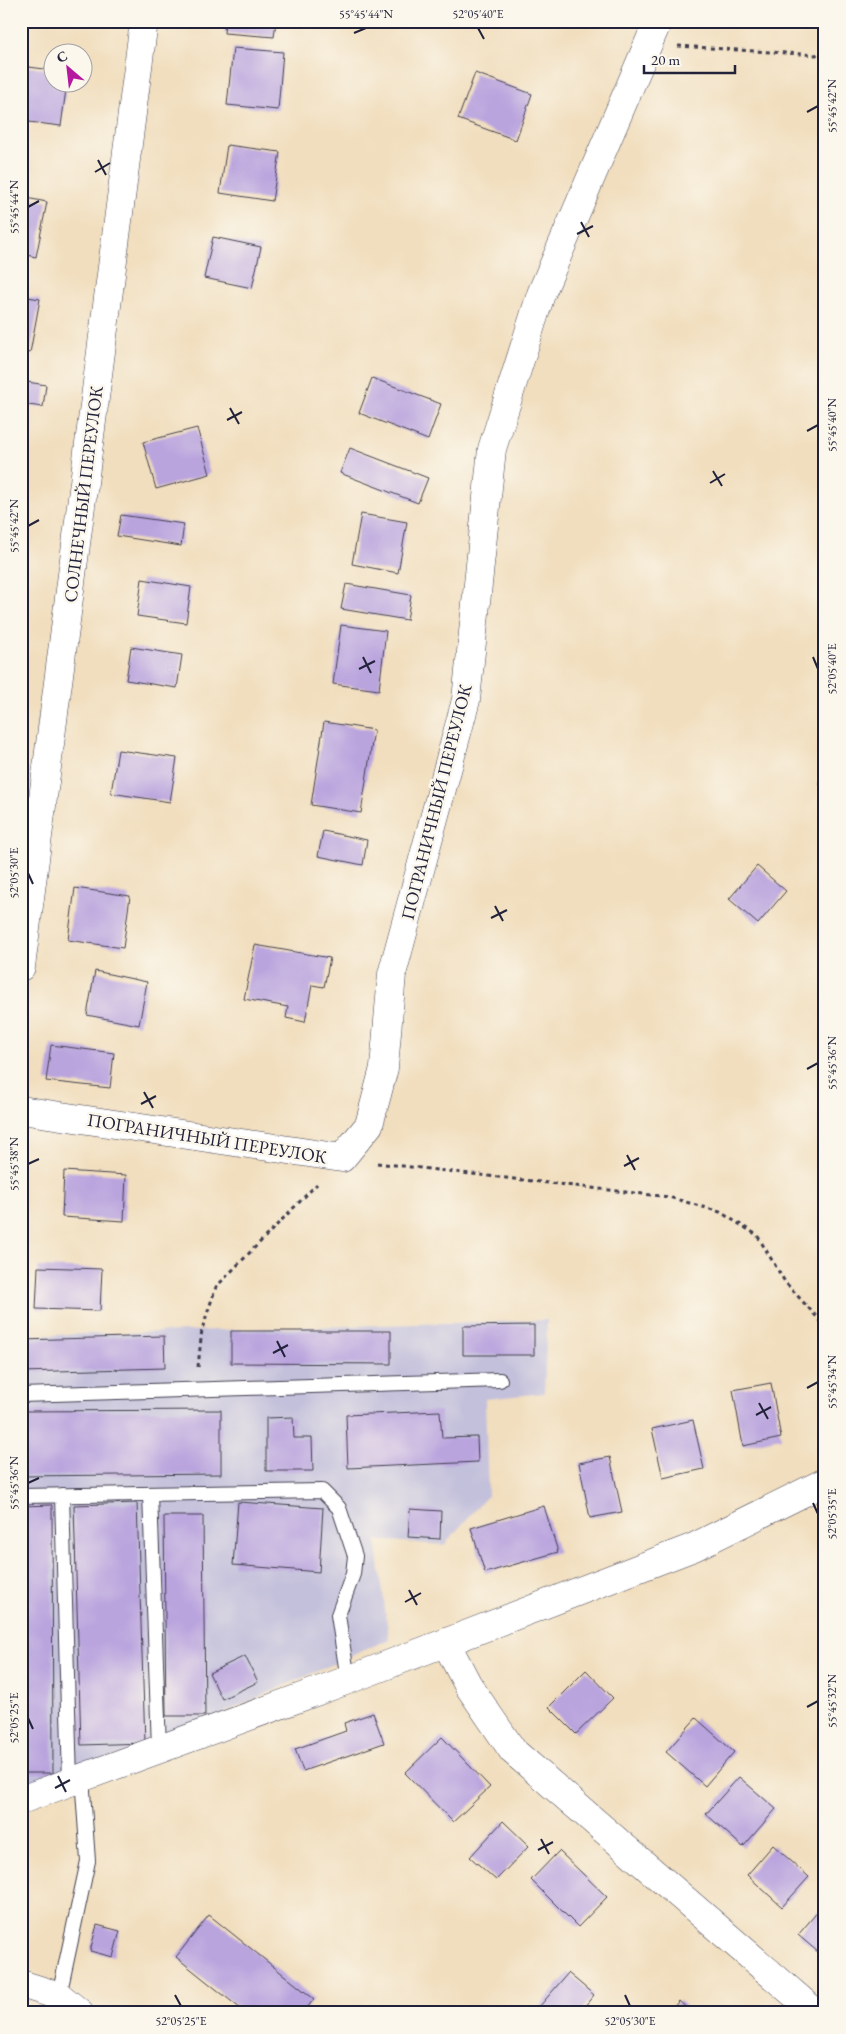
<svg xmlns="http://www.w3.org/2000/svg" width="846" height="2034" font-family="'EB Garamond',serif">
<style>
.industrial{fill:#c3c0db}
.building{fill:#baa4de}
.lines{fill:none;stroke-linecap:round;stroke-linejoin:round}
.service-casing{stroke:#413e4f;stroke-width:16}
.minor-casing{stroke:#413e4f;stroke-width:29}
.path{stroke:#413e4f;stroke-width:3;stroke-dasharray:4 4;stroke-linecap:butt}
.service{stroke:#fff;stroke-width:14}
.minor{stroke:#fff;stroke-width:28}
.ticks{fill:none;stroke:#22223b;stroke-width:2}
.labels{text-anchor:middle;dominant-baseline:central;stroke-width:5;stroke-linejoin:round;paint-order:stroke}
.street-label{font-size:18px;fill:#22223b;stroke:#fbf7ec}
.neatline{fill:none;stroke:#22223b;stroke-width:2}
.ticks-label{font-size:12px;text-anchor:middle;fill:#22223b}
</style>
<rect width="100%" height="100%" fill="#fbf7ec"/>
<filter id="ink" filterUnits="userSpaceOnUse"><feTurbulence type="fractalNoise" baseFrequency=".02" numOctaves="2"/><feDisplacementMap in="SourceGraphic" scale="10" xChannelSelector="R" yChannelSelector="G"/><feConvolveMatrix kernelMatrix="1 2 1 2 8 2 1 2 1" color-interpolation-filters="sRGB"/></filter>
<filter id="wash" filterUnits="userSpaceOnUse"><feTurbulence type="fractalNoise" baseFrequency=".0096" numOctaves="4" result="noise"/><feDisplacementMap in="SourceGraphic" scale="20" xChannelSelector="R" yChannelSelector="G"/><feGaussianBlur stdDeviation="1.12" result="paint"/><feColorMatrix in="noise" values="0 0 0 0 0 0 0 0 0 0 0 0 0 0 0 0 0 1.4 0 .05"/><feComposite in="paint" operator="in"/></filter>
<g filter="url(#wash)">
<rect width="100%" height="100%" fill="#f1debe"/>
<path class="industrial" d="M547 1320 544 1393 485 1399 488 1495 444 1545 376 1540 389 1639 154 1744 21 1786V1336Z"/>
<g id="blocks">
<path class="building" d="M225 21H276L274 37 224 33Z
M233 48 283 52 278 110 227 105Z
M21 66 52 70V82H67L61 126 21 121Z
M475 73 532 94 516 140 458 119Z
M227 145 280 152 272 201 220 193Z
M21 197 47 202 36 257 21 254Z
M213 237 261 247 252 288 204 278Z
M21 296 40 299 30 353 21 351Z
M372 378 441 404 428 440 359 413Z
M21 381 46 385 43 407 21 404Z
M197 428 210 474 156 489 143 442Z
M350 448 428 478 418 503 340 473Z
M361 514 407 522 398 573 352 564Z
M121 515 184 524 181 546 117 536Z
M142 579 191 587 186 623 137 616Z
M346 584 411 595 407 620 341 609Z
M341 625 386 631 379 690 333 684Z
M131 647 182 655 177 688 126 680Z
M324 722 374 730 361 813 311 805Z
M118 750 177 758 170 802 111 793Z
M825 775V789L818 783Z
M323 831 367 840 363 865 318 856Z
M757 866 786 891 758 924 729 899Z
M75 888 130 896 123 948 68 940Z
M255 945 330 958 324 987 312 985 305 1022 286 1018 288 1007 244 999Z
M95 971 147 982 139 1025 87 1015Z
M51 1045 114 1053 110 1088 46 1081Z
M64 1171 126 1175 124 1221 62 1217Z
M38 1267 102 1269 100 1311 36 1309Z
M534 1325V1355H463V1326Z
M231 1331H391V1364L231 1363Z
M164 1336 165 1368 21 1372V1340Z
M771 1383 781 1438 743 1446 733 1390Z
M221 1410V1474L21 1476V1411Z
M440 1411 442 1438 477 1437 478 1462 348 1468 346 1415Z
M293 1417 294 1438H312L313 1471H266V1418Z
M693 1420 704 1469 663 1478 652 1429Z
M610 1457 622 1512 590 1518 579 1463Z
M238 1502 323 1508 319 1572 233 1565Z
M137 1503 145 1743 81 1745 74 1505Z
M52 1505 53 1773H21V1506Z
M544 1506 558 1552 485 1573 471 1528Z
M410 1509 441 1511 440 1539 408 1537Z
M164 1516H203L205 1716H166Z
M245 1656 258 1682 222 1699 209 1673Z
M586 1670 613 1698 576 1734 549 1707Z
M373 1713 384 1743 303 1771 295 1749 346 1731 344 1723Z
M696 1718 734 1752 705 1786 666 1752Z
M442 1737 490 1787 453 1822 405 1773Z
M739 1777 776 1809 743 1847 706 1814Z
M503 1821 529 1846 496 1880 470 1857Z
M773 1845 809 1877 782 1907 747 1875Z
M559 1851 607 1897 578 1927 531 1880Z
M825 1903V1958L798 1935Z
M209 1915 314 1999 303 2013H246L176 1957Z
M97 1925 120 1931 113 1957 90 1951Z
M568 1973 594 1995 579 2013H534Z
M679 2001 692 2013H668Z"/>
</g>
</g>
<g filter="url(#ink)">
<use href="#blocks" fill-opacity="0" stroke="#413e4f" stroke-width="1"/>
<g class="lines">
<g class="service-casing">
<path id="service" d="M21 1395 500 1380
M150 1494 159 1748
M62 1495 70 1782
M21 1496 322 1491 339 1508 355 1556 353 1574 338 1615 348 1680
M59 1996 88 1861 82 1777"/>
</g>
<g class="minor-casing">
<path id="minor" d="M21 967 144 21
M21 1110 342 1158 369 1125 384 1068 392 974 466 700 492 449 541 294 658 21
M446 1643 468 1685 513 1751 816 2013
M21 1800 348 1680 694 1547 825 1482
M21 1984 59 1996 80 2013"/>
</g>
<path class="path" d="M678 46 816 55 825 49
M377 1163 669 1197 720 1212 757 1235 785 1282 825 1326
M198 1367 202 1329 216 1287 317 1184"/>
<use href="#service" class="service"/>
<use href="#minor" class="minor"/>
</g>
</g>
<path class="ticks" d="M478 28 484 39M354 33 366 28M807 112 818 106M98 160 106 175M95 172 110 163M28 207 39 201M581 222 589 237M577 234 593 226M230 408 239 424M227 420 242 412M807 431 818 425M713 471 722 486M710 483 725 474M28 526 39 520M363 657 371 673M813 657 818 669M359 669 375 661M28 873 33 884M495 906 503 921M491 918 507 910M807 1069 818 1063M144 1092 153 1108M141 1104 156 1096M627 1155 635 1170M28 1164 39 1159M624 1166 639 1158M277 1341 285 1357M273 1353 288 1345M807 1388 818 1382M759 1403 768 1419M756 1415 771 1407M28 1483 39 1478M813 1503 818 1514M409 1590 417 1605M405 1602 421 1593M807 1707 818 1701M28 1718 33 1729M58 1776 66 1792M55 1788 70 1780M541 1839 549 1854M538 1850 553 1842M175 1995 181 2006M625 1995 630 2006"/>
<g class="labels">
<g class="street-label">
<text transform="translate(83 494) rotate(-83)">СОЛНЕЧНЫЙ ПЕРЕУЛОК</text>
<text transform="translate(436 802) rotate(-76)">ПОГРАНИЧНЫЙ ПЕРЕУЛОК</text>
<text transform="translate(207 1138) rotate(9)">ПОГРАНИЧНЫЙ ПЕРЕУЛОК</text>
</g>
</g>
<rect width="846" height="2034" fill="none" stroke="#fbf7ec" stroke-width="55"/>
<g transform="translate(68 68) rotate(332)"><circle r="24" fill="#fbf7ec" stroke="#a4a2a5"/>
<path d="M0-4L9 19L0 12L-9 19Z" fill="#b5179e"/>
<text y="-8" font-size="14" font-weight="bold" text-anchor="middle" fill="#22223b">С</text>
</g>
<path d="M644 65v8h91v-8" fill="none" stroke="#22223b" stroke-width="2.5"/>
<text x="651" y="65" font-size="15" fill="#22223b" stroke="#fbf7ec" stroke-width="4" paint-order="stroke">20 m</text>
<rect x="28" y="28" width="790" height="1978" class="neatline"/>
<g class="ticks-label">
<text x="366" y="18">55°45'44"N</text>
<text x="478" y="18">52°05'40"E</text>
<text transform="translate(832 106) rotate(-90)" y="4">55°45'42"N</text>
<text transform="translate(14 207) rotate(-90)" y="4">55°45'44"N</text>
<text transform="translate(832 425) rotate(-90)" y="4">55°45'40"N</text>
<text transform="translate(14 526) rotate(-90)" y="4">55°45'42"N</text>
<text transform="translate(832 669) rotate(-90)" y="4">52°05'40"E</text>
<text transform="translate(14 873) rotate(-90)" y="4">52°05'30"E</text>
<text transform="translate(832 1063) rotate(-90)" y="4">55°45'36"N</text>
<text transform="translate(14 1164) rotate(-90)" y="4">55°45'38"N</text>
<text transform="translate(832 1382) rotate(-90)" y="4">55°45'34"N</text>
<text transform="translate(14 1483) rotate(-90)" y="4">55°45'36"N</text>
<text transform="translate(832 1514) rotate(-90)" y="4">52°05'35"E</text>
<text transform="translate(832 1701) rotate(-90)" y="4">55°45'32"N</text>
<text transform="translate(14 1718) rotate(-90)" y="4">52°05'25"E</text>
<text x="181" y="2025">52°05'25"E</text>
<text x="630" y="2025">52°05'30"E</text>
</g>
</svg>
